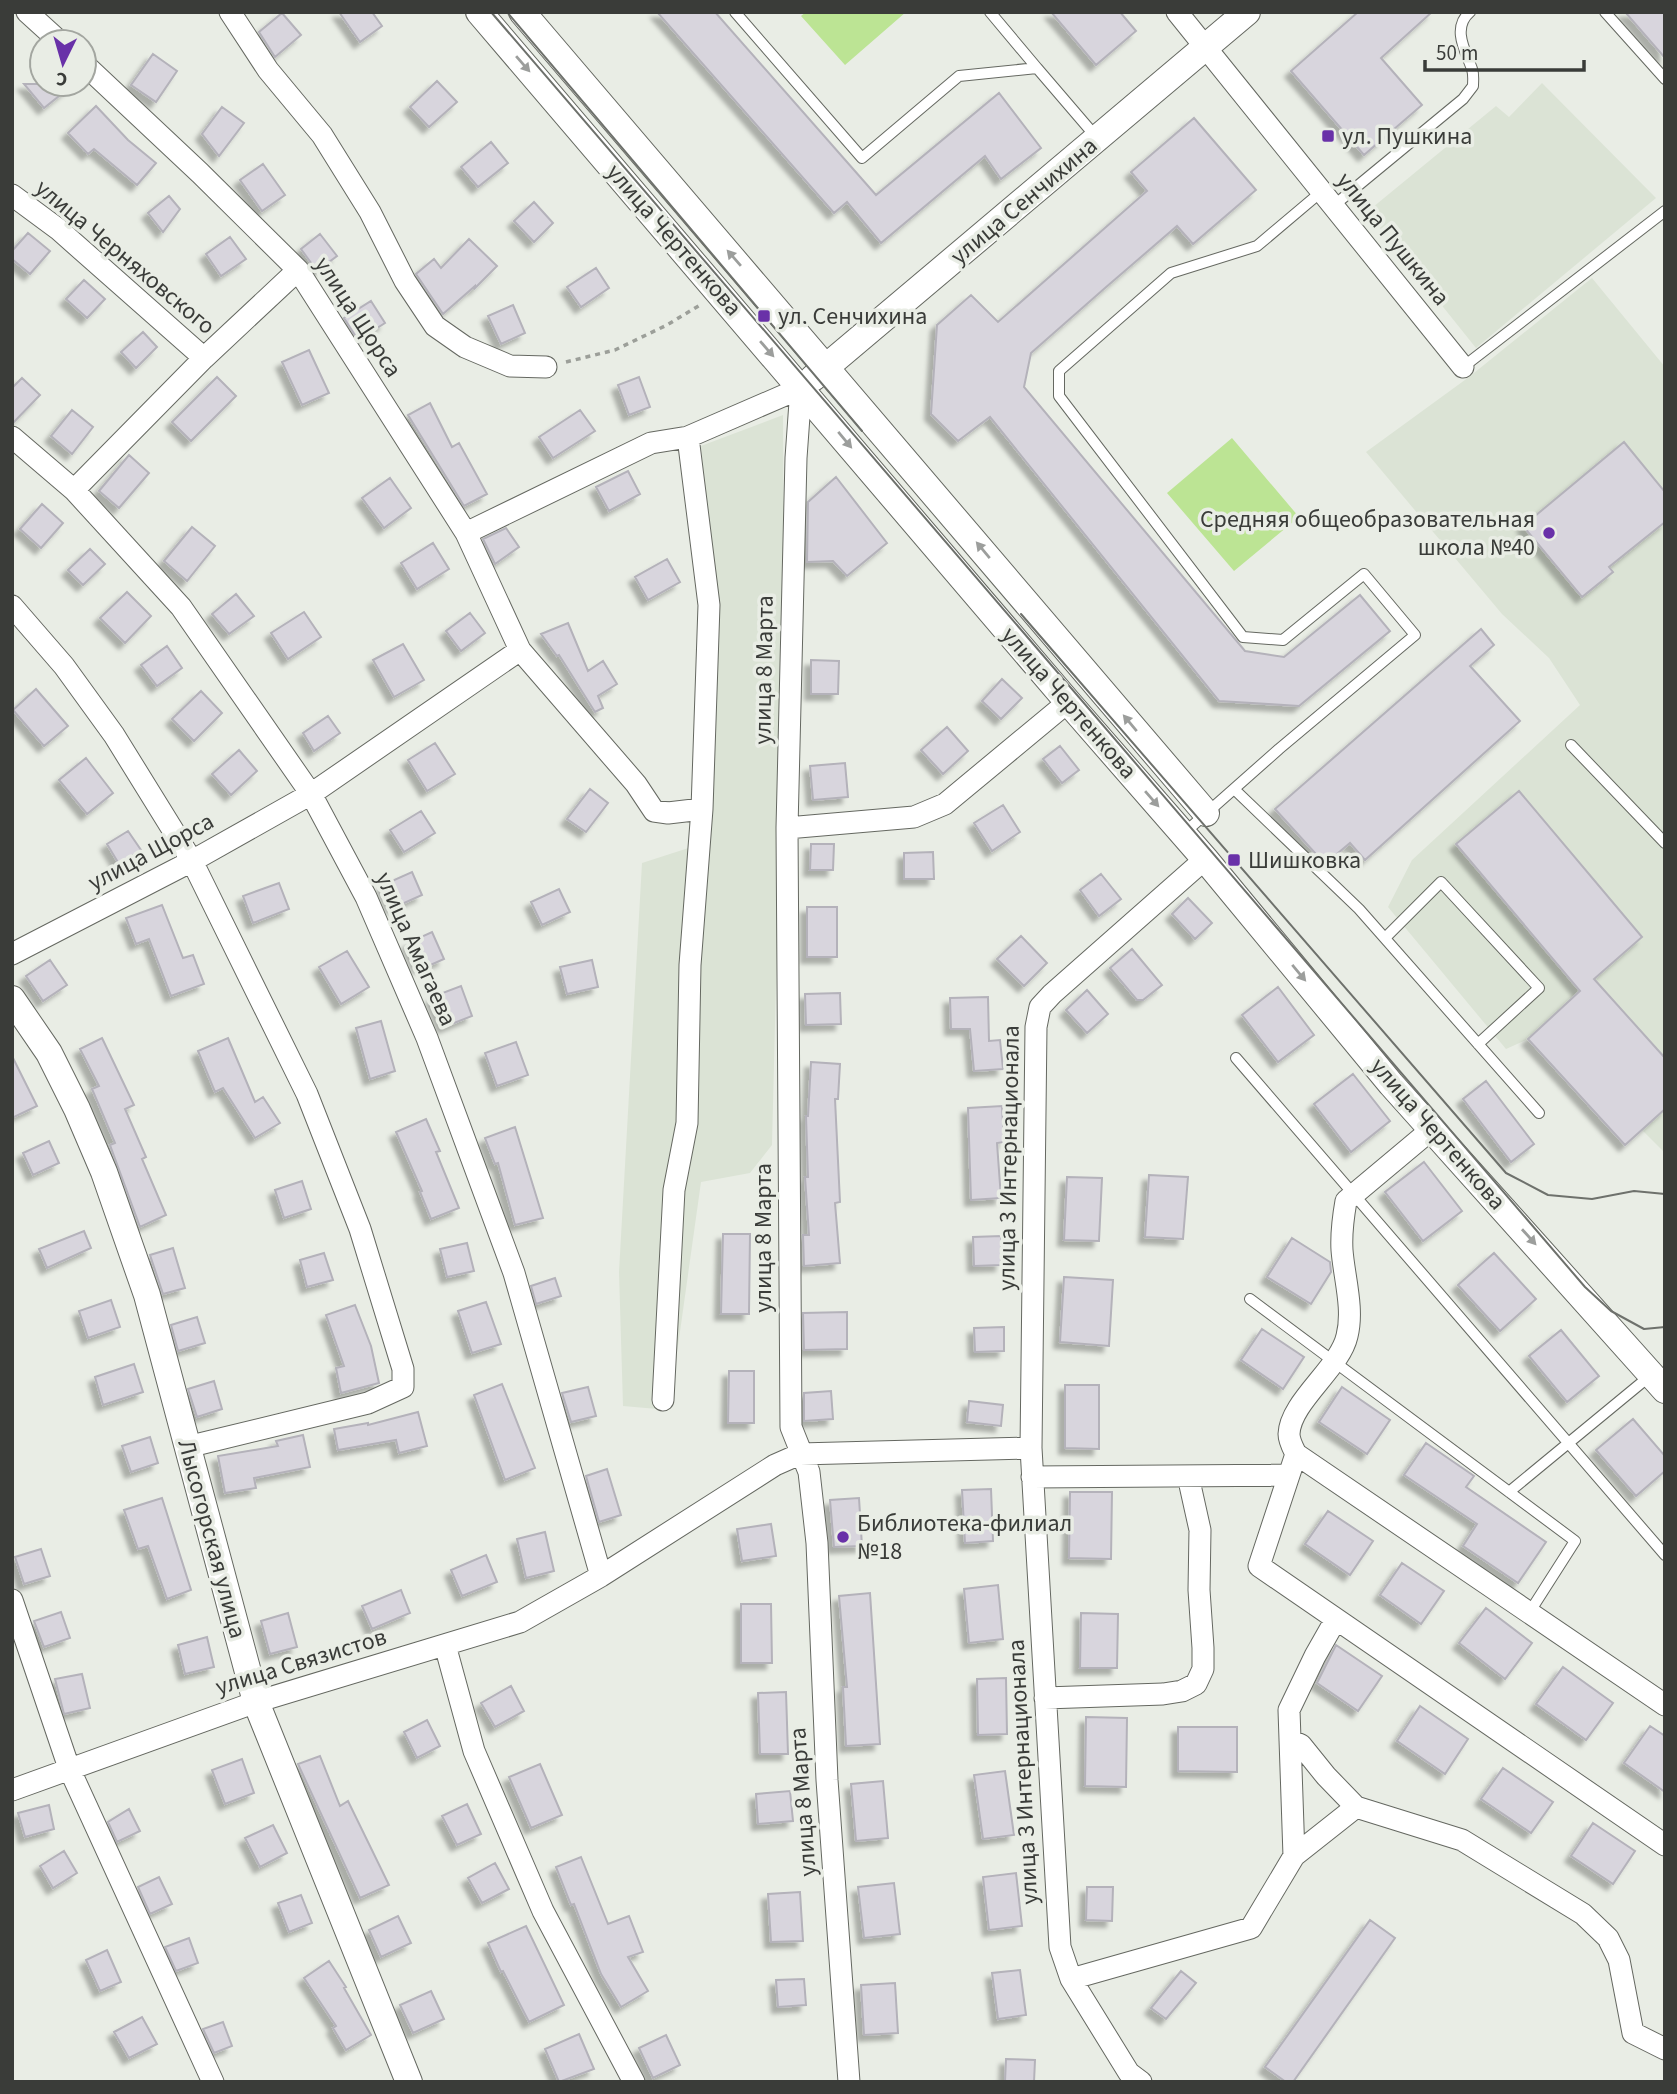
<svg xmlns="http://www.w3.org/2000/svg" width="1677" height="2094" font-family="'Source Sans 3',sans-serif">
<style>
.built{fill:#dbe3d5}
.green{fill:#bce494}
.building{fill:#d8d5dd;stroke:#b4b2ba;stroke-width:2;filter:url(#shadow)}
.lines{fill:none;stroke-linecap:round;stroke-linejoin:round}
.service-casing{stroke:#656861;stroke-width:12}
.minor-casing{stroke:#656861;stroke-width:23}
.tertiary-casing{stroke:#656861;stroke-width:28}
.path{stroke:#9c9f99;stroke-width:3.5;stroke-dasharray:5 5;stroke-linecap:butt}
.service{stroke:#fff;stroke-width:10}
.minor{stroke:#fff;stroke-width:21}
.tertiary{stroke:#fff;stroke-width:26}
.tram{stroke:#6e716c;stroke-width:2}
.oneway{fill:#9c9e9c}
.poi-dot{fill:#6931a8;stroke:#e9ede5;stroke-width:2.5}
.labels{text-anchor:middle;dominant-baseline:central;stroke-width:7;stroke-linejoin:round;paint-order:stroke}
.poi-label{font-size:24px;fill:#3a3c39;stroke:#e9ede5;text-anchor:start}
.street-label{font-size:24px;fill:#3a3c39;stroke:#e9ede5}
</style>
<defs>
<filter id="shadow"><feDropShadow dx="-6" dy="6" stdDeviation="2" flood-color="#0004"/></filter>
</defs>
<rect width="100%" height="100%" fill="#e9ede5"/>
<path class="built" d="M1542 83 1656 198 1476 348 1367 212 1496 106 1509 117Z
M1592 278 1665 367V1153L1642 1130 1625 1145 1528 1039 1506 1049 1388 907 1412 860 1580 705 1549 658 1502 614 1366 452 1469 377Z
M783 415 784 660 772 1145 750 1173 701 1182 669 1410 623 1406 619 1272 642 863 704 843 715 598 701 446Z"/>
<path class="green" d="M806 12H906L845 65 801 16Z
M1232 438 1299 517 1234 571 1167 493Z"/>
<path class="building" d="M339 12H372L382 26 360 42Z
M657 12H715L876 195 999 93 1041 148 1001 179 985 156 881 243 847 202 834 213Z
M1051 12H1120L1136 31 1096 65Z
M1358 12H1432L1381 58 1422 105 1364 155 1291 71Z
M1625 12H1665V58Z
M282 13 301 35 275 57 259 32Z
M153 54 177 71 156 102 131 85Z
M437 81 457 102 429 127 410 107Z
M24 84H74L44 108Z
M96 106 128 140 156 163 137 185 94 149 88 154 68 133Z
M222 107 244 123 219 156 202 134Z
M1194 118 1256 190 1193 244 1177 226 1105 288 1031 353 1024 387 1245 651 1284 657 1360 595 1390 631 1299 706 1219 701 990 417 958 441 931 414 937 325 971 295 998 322 1147 191 1131 172Z
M491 142 508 163 478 187 461 167Z
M263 164 285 195 262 211 240 180Z
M169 196 180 209 163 232 148 213Z
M534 202 553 223 534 242 514 221Z
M28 233 50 251 30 274 12 259V251Z
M320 234 337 256 317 271 301 249Z
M230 237 246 259 221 276 206 254Z
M469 239 497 266 475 288V286L443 314 416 274 434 259 441 268Z
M596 268 609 288 581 307 567 287Z
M84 280 105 299 87 318 66 299Z
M371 301 385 323 358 340 344 318Z
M513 305 525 333 501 344 488 316Z
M143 332 157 347 136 368 121 352Z
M309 350 329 393 302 405 282 362Z
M217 377 236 396 191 441 172 422Z
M639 377 650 407 629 415 618 385Z
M22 378 40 395 12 424V388Z
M430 403 452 447 459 443 487 494 464 506 408 415Z
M72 410 93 427 72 454 51 436Z
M580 410 595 431 553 458 539 437Z
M1624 442 1665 492V522L1609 567 1613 572 1582 597 1523 526Z
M129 455 149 473 119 508 99 491Z
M628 471 640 494 609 511 596 487Z
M836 477 887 543 847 576 833 561 807 562 808 502Z
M390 478 411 508 384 528 362 498Z
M42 504 63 523 41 548 20 529Z
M192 527 215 546 187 581 164 561Z
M506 528 519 547 495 564 483 539Z
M433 543 449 569 417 589 401 563Z
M90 549 105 564 83 585 68 570Z
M667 559 680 582 648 600 635 577Z
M127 592 151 616 125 643 100 618Z
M236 594 254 616 229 634 212 614Z
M304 612 321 637 288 659 271 633Z
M470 613 485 633 461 651 446 631Z
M568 623 588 671 603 661 617 684 598 696 603 708 595 712 559 655 557 656 541 634Z
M1481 629 1494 645 1470 666 1520 721 1365 860 1350 843 1325 864 1275 809Z
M403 644 424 680 394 697 373 660Z
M167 646 182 668 157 686 141 665Z
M811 660 839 661 838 694H811Z
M1002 679 1022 698 1001 719 982 701Z
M36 689 68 726 44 746 13 710Z
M201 691 222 713 194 741 172 719Z
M328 716 340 733 314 751 303 733Z
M947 727 968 751 943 774 921 750Z
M435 743 455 774 427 791 408 760Z
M1060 746 1079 770 1062 783 1043 759Z
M239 750 257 771 231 795 212 774Z
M86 758 113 793 87 814 59 780Z
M845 763 848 797 813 800 810 766Z
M590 789 608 803 586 832 567 819Z
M1519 791 1642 937 1594 979 1665 1058V1109L1625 1145 1528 1039 1580 991 1456 844Z
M1003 805 1020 832 992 851 974 823Z
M421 811 435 833 404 852 390 830Z
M128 831 141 850 119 864 107 844Z
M811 844H834L833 870H810Z
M933 852 934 879H904V853Z
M412 872 422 895 393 908 383 885Z
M1101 874 1121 899 1099 916 1080 890Z
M279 883 289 909 253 923 243 896Z
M559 889 570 912 542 925 531 902Z
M1188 898 1212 923 1195 939 1172 914Z
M162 905 183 958 193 955 204 984 171 996 149 939 136 944 126 918Z
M807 907H837V957H807Z
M432 932 444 959 426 967H419L408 943Z
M1021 936 1047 963 1024 986 997 959Z
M1132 949 1162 985 1143 1000H1137L1110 968Z
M347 951 369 987 341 1004 319 967Z
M50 960 67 985 43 1001 26 976Z
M592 960 598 987 567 994 560 967Z
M461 986 472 1016 444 1027 432 997Z
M1278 987 1314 1035 1278 1062 1242 1015Z
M1087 990 1108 1014 1087 1033 1066 1010Z
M840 993 841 1024 806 1025 805 994Z
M988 997 989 1041 1000 1040 1003 1069 974 1071 970 1029H951L950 998Z
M381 1021 395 1071 370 1079 356 1028Z
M102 1038 134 1105 125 1109 146 1157 142 1159 166 1215 140 1227 110 1145 115 1143 92 1089 99 1086 80 1049Z
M228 1038 255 1102 263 1097 280 1123 255 1138 223 1088 215 1092 198 1051Z
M516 1042 528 1075 497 1086 485 1053Z
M12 1056 37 1106 12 1118Z
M811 1062 840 1064 838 1099H835L840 1202 835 1203 840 1263 804 1266 803 1235H809L805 1177H808L806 1116H808Z
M1353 1074 1390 1121 1351 1152 1314 1104Z
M1486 1081 1534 1144 1511 1162 1463 1099Z
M1002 1106 1004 1142 997 1143 1001 1198 971 1200 968 1108Z
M426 1119 440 1151 436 1152 459 1208 431 1219 420 1192 422 1191 396 1132Z
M515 1127 543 1218 515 1225 498 1163 495 1164 485 1138Z
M49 1141 59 1163 33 1175 23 1153Z
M1424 1162 1462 1211 1423 1241 1385 1192Z
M1149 1175 1188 1177 1183 1239 1145 1237Z
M1067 1177 1102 1178 1099 1241 1064 1240Z
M302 1181 311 1209 284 1218 275 1190Z
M84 1231 91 1248 47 1268 39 1249Z
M723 1234H750L749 1314H721Z
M1001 1236V1265L974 1266 973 1237Z
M1292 1238 1330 1262 1331 1272 1311 1304 1267 1277Z
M467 1243 474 1271 447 1277 440 1249Z
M173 1248 185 1288 163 1294 150 1255Z
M324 1253 333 1280 307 1287 300 1260Z
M1494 1253 1536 1299 1500 1331 1458 1285Z
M1064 1277 1113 1280 1109 1346 1060 1342Z
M555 1278 561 1296 536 1304 531 1286Z
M111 1300 120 1327 88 1338 79 1311Z
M486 1302 501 1344 472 1353 458 1311Z
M355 1305 371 1346 379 1383 341 1393 336 1368 344 1366 326 1315Z
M847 1312V1349L804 1350 803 1313Z
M197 1317 205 1343 178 1351 171 1325Z
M1004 1327V1351L975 1352 974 1328Z
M1262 1329 1304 1357 1283 1389 1241 1360Z
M1561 1330 1599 1376 1567 1402 1529 1356Z
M134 1364 143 1392 103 1405 95 1377Z
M729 1371H754V1423H728Z
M214 1381 222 1409 197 1417 188 1389Z
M502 1384 535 1468 505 1480 474 1395Z
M1065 1385H1099V1449L1065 1448Z
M588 1387 596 1416 571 1422 562 1393Z
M1342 1387 1390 1420 1367 1454 1319 1422Z
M831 1391 833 1419 804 1421V1393Z
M969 1401 1003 1405 1001 1426 967 1422Z
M418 1412 427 1446 399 1453 396 1440 338 1450 334 1429 368 1423V1425Z
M1633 1419 1665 1456V1471L1636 1496 1596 1450Z
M303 1435 310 1467 254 1478 256 1488 225 1493 218 1456 278 1446 276 1441Z
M150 1437 158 1463 131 1472 122 1446Z
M1426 1443 1474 1476 1466 1487 1546 1542 1518 1583 1463 1546 1477 1524 1404 1475Z
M607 1469 621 1515 599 1522 586 1476Z
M991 1489 993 1541 965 1543 962 1490Z
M1070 1492H1112L1111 1559 1069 1558Z
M162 1498 191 1590 167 1599 148 1546 138 1549 124 1510Z
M859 1498 862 1546 834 1547 830 1500Z
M1328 1511 1373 1541 1350 1575 1305 1544Z
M771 1524 776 1556 742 1561 737 1529Z
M545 1532 554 1571 526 1578 517 1539Z
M41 1549 50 1576 24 1584 15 1557Z
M486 1555 497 1582 462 1596 451 1570Z
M1402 1563 1444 1591 1421 1624 1380 1595Z
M998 1585 1003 1639 969 1643 964 1589Z
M401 1590 410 1613 372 1629 362 1606Z
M870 1593 880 1744 846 1746 843 1687H847L839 1596Z
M741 1604H771L772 1663H741Z
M1486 1608 1532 1643 1505 1679 1459 1643Z
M61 1612 70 1638 44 1647 34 1621Z
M288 1613 297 1647 270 1654 261 1621Z
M1081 1613 1118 1614 1117 1668H1080Z
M207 1637 214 1667 185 1674 178 1645Z
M1336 1645 1382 1676 1358 1711 1317 1683Z
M1563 1667 1613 1703 1586 1740 1536 1704Z
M82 1674 90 1708 64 1714 55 1679Z
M1006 1678 1007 1734 978 1735 977 1679Z
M511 1686 524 1711 495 1727 481 1703Z
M786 1692 788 1754H760L758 1693Z
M1420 1706 1468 1739 1445 1774 1397 1741Z
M1086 1717 1127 1718 1126 1787 1085 1786Z
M427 1720 440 1746 417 1758 404 1732Z
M1650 1726 1665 1736V1792L1624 1763Z
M1178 1727H1237V1772L1178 1771Z
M320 1756 340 1806 348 1801 389 1885 360 1898 298 1764Z
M242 1759 254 1793 225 1804 212 1770Z
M540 1764 562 1815 531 1828 509 1777Z
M1503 1768 1553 1802 1531 1833 1481 1799Z
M1005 1771 1014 1835 983 1839 974 1775Z
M883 1781 888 1838 856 1841 851 1784Z
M790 1791 793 1821 758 1824 756 1794Z
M467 1804 481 1834 457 1845 442 1816Z
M49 1805 54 1829 25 1837 18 1813Z
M129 1809 140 1831 117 1842 108 1822Z
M1593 1823 1635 1851 1613 1884 1571 1856Z
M273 1825 287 1853 260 1867 245 1838Z
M64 1851 77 1873 53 1888 40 1866Z
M581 1857 608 1924 629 1916 643 1952 628 1957 648 1991 621 2007 601 1974 574 1904 571 1905 556 1867Z
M495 1863 509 1889 482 1903 468 1878Z
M1016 1873 1022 1926 989 1930 983 1877Z
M159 1877 172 1904 150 1914 138 1887Z
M894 1883 900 1934 864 1938 858 1887Z
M1087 1887H1113L1112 1921 1086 1920Z
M800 1892 803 1941 771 1942 768 1894Z
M301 1895 312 1923 289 1932 278 1903Z
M398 1916 411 1943 381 1957 369 1930Z
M1370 1920 1395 1938 1293 2082H1286L1265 2067Z
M526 1926 564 2005 529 2022 503 1971 501 1972 488 1943Z
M189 1938 198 1963 176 1971 165 1947Z
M107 1950 121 1982 100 1991 86 1960Z
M329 1961 346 1987 344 1988 371 2035 346 2050 333 2028 336 2026 304 1978Z
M1020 1970 1026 2015 998 2019 992 1973Z
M1181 1971 1196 1983 1166 2019 1151 2008Z
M804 1979 806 2005 778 2007 776 1980Z
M895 1983 898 2033 864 2035 861 1985Z
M431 1991 444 2019 413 2033 400 2005Z
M142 2017 157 2044 129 2058 114 2032Z
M223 2022 232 2046 214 2053 203 2029Z
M579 2034 594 2069 559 2082 545 2049Z
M666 2035 680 2065 653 2078 639 2048Z
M1006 2059 1035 2060 1034 2082H1005Z"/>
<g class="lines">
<g class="service-casing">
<path id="service" d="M735 12 862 158 959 76 1037 68 1097 138
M990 12 1037 68
M1605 12 1665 79
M1332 207 1463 99 1473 86C1473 81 1474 75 1472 69 1466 52 1451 28 1470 12
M1463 367 1665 211
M1571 745 1665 843
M1234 789 1359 909 1539 1113
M1183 834 1279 749 1415 635 1364 574 1283 640 1243 637 1059 396V371L1171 273 1257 246 1321 192
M1385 938 1441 882 1539 988 1478 1044
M1236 1058 1665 1555
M1250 1299 1575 1541 1529 1613
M1509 1492 1651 1375"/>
</g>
<g class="minor-casing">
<path id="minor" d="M27 12 60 42
M230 12 268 70 322 135 370 212 405 281 435 326 465 347 510 366 546 367
M1177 12 1463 367
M84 64 200 173 298 270 466 533 520 650 636 784 654 811 668 813 702 809
M12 195 58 229 204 358
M12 437 74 490 181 607 311 794 366 897 427 1038 514 1273 601 1576
M74 490 204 358 298 270
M466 533 651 443 688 437
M12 606 64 666 114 735 192 861 307 1094 360 1229 403 1369V1387L368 1403 187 1447
M787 828 914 817 945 804 1068 702
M12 954 192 861 311 794 520 650
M663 1400 674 1190 687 1123 690 965 702 809 709 605 688 437 801 388 796 458 787 828 791 1427 809 1472 817 1543 827 1780 849 2082
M1296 1454C1293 1448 1289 1441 1289 1434 1290 1402 1340 1368 1347 1336 1354 1309 1344 1277 1342 1250 1341 1233 1343 1218 1346 1201L1432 1129
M1032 1477 1289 1475
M12 1600 69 1768 213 2082
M445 1645 474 1751 543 1911 634 2082
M1045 1698 1163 1694 1182 1691 1196 1684 1203 1669V1648L1199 1590 1200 1530 1188 1476
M1665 1705 1296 1454 1259 1566 1665 1845
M1290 1740 1301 1745 1326 1776 1356 1807
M12 1790 256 1702 520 1622 601 1576 775 1465 800 1454 1031 1448
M1294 1856 1356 1807 1462 1840 1583 1914 1608 1938 1619 1960 1633 2033 1665 2049
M1071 1979 1251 1928 1294 1856 1289 1710 1315 1656 1336 1619
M1141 2082 1129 2073 1071 1979 1060 1947 1031 1448 1036 1027 1040 1007 1052 994 1205 859"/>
</g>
<g class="tertiary-casing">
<path id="tertiary" d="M479 12 1068 702 1205 859 1391 1084 1665 1390
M522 12 1206 813
M813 378 1247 12
M12 999 49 1053 77 1109 104 1172 147 1295 256 1702 409 2082"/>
</g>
<path class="path" d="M566 362 615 350 667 325 700 305"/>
<use href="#service" class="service"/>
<use href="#minor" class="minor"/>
<use href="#tertiary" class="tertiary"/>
<path class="tram" d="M491 12C854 439 1222 861 1585 1287L1611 1311 1644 1329 1665 1327
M507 12 862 431
M1021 614 1506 1173 1548 1195 1592 1199 1634 1191 1665 1194"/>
</g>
<defs><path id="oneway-solid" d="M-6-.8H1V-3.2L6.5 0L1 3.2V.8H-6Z" transform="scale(1.75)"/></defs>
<g class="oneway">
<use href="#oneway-solid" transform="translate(523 64) rotate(49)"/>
<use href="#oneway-solid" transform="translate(734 258) rotate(-131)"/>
<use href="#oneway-solid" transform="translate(767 349) rotate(49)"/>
<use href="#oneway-solid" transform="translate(845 440) rotate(50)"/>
<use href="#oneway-solid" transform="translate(983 550) rotate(-130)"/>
<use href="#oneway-solid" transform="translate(1130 723) rotate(-130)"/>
<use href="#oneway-solid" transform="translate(1152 799) rotate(49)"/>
<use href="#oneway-solid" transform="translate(1299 973) rotate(50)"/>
<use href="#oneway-solid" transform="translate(1529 1237) rotate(48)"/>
</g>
<g class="poi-dot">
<rect x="1321" y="129" width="14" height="14" rx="3.5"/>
<rect x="757" y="309" width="14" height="14" rx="3.5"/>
<circle cx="1549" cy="533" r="7"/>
<rect x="1227" y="853" width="14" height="14" rx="3.5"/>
<circle cx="843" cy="1537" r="7"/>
</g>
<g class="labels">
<g class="poi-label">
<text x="1342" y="136">ул. Пушкина</text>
<text x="778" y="316">ул. Сенчихина</text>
<text x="1535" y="519" text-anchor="end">Средняя общеобразовательная<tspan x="1535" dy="28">школа №40</tspan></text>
<text x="1248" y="860">Шишковка</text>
<text x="857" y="1523">Библиотека-филиал<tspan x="857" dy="28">№18</tspan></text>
</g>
<g class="street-label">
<text transform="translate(1024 201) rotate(-40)">улица Сенчихина</text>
<text transform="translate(1393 239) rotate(51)">улица Пушкина</text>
<text transform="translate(674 240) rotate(49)">улица Чертенкова</text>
<text transform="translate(125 257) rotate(40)">улица Черняховского</text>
<text transform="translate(358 317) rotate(57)">улица Щорса</text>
<text transform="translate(764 670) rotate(-89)">улица 8 Марта</text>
<text transform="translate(1069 703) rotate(49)">улица Чертенкова</text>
<text transform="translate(151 852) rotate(-28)">улица Щорса</text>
<text transform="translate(416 949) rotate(66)">улица Амагаева</text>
<text transform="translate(1438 1134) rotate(49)">улица Чертенкова</text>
<text transform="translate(1009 1158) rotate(-89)">улица 3 Интернационала</text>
<text transform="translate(763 1238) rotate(-90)">улица 8 Марта</text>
<text transform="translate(212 1539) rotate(75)">Лысогорская улица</text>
<text transform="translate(301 1662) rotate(-17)">улица Связистов</text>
<text transform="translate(1023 1772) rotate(-93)">улица 3 Интернационала</text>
<text transform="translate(803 1802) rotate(-94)">улица 8 Марта</text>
</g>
</g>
<rect width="1677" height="2094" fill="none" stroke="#3a3c39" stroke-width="28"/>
<g transform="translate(63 63) rotate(185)"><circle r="33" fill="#e9ede5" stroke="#a3a6a0" stroke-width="2"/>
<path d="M0-5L12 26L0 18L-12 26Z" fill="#6931a8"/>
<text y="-10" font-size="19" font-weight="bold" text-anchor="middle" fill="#3a3c39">С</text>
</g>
<path d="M1425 60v10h159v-10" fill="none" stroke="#3a3c39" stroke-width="3.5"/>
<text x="1436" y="60" font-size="21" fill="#3a3c39" stroke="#e9ede5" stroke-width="5" paint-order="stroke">50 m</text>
</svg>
